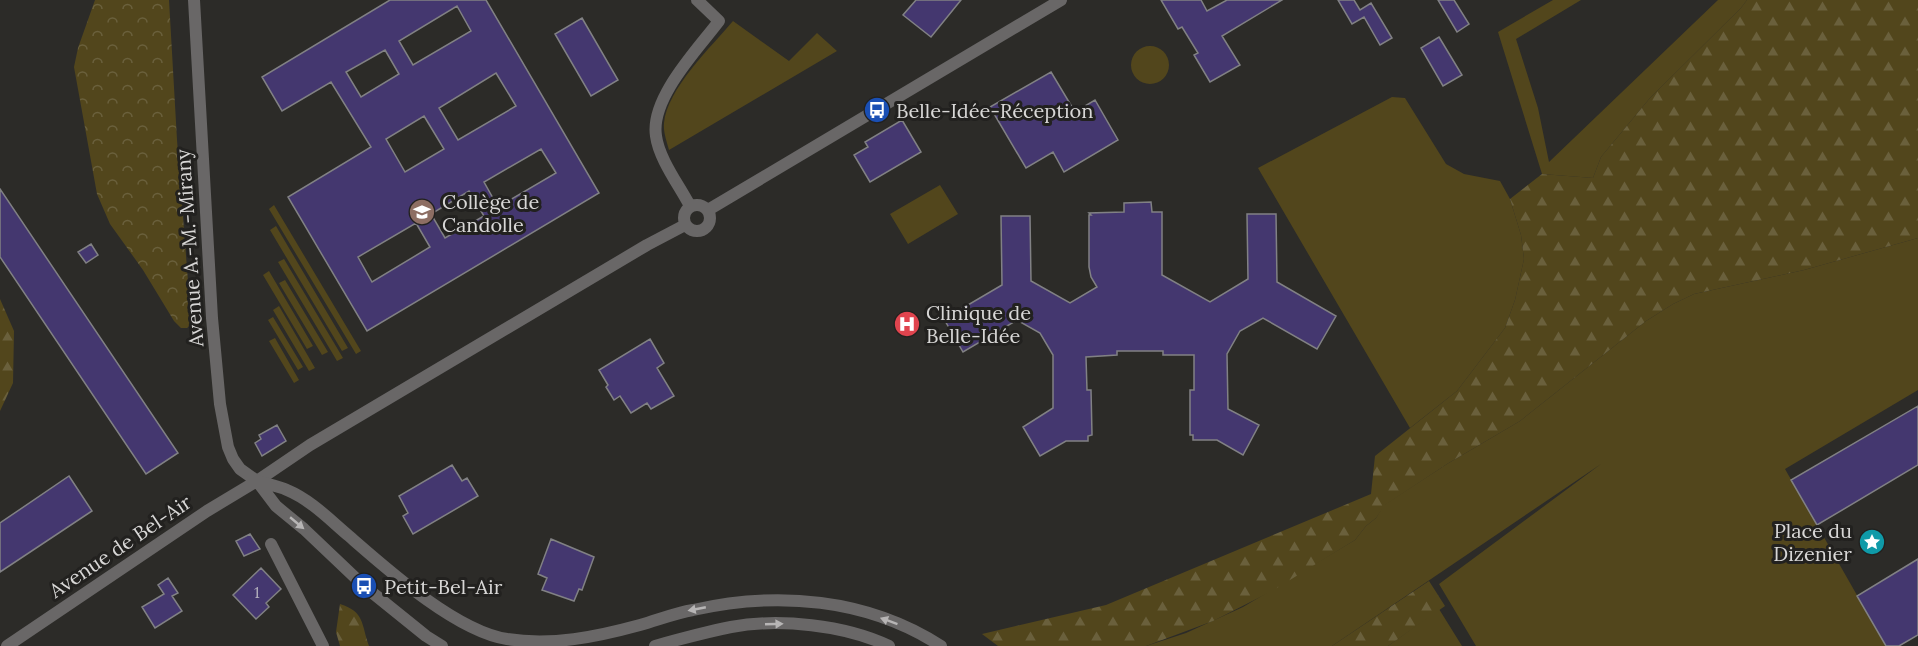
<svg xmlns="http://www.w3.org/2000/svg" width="1918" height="646" font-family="Lora,serif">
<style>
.grass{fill:#52461c}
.forest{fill:url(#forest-firs)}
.park{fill:url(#park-crowns)}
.building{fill:#44376f;stroke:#818184;stroke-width:1.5;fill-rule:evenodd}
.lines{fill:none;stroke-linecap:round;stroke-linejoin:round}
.minor{stroke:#696767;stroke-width:12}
.tertiary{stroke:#696767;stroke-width:12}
.oneway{fill:#b7b5b5}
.labels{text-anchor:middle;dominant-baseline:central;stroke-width:6;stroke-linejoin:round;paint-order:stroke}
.number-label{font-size:16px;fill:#b3afbc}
.poi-label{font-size:20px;fill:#d8d7d6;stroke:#22211f;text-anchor:start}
.street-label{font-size:20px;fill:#d8d7d6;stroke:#22211f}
</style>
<defs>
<pattern id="forest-firs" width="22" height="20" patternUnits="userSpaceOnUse" patternTransform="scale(1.5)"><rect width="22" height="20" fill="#52461c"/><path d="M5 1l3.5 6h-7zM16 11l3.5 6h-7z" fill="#6a603c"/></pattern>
<pattern id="park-crowns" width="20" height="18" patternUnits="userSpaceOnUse" patternTransform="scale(1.5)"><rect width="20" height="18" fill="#52461c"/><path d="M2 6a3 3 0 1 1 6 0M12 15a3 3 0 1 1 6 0" fill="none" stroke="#6a603c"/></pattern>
</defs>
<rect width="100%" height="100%" fill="#2c2b28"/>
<path class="grass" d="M1553 0H1581L1516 39 1538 108 1549 162 1718 0H1747L1741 8 1650 98 1601 157 1593 178 1542 174 1498 32Z
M733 21 789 61 817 33 837 51 669 150C667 142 663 132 664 123 667 89 711 47 733 21Z
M1131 65a19 19 0 1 1 38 0a19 19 0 1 1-38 0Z
M1392 97 1405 98 1446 164 1464 174 1500 181 1510 199 1521 235 1524 259 1515 300 1505 328 1457 391 1410 428 1258 168Z
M940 185 958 214 908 244 890 214Z
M274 205 361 351 356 354 269 209Z
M276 226 348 348 342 351 270 230Z
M1918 238V390L1785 469 1886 646H1476L1439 584 1601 464 1332 646H1146L1186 633 1243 607 1355 540 1366 526 1376 518 1384 505 1447 464 1520 421 1646 321 1673 304 1694 294 1804 270Z
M284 259 343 358 337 361 278 262Z
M269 271 313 346 307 349 263 275Z
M285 280 328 352 322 355 279 283Z
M279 306 315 368 309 371 273 310Z
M273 317 303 367 298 370 268 320Z
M275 338 299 380 294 383 269 341Z
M1439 609 1462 646H1388Z"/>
<path class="forest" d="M1747 0H1918V238L1804 270 1694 294 1673 304 1646 321 1520 421 1447 464 1385 505 1376 518 1366 526 1355 540 1272 591 1213 621 1146 646H998L982 634 1106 605 1371 494 1375 456 1457 391 1505 328 1515 300 1524 259 1521 235 1510 199 1542 174 1593 178 1601 157 1650 98 1741 8Z
M0 299 14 331 13 383 0 411Z
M1429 581 1445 606 1388 646H1332Z
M340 604C365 612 361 624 369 646H340L336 632Z"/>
<path class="park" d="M95 0H169L177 140 191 320 190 325 187 328H181L174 321 143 270 110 224 97 194 74 67 78 48Z"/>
<path class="building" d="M390 0H486L599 193 367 331 288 197 371 147 331 82 282 111 262 77ZM457 6 471 31 413 65 399 41ZM385 50 399 74 361 97 346 72ZM496 73 516 106 458 140 439 108ZM424 116 444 149 405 172 386 139ZM541 149 556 173 498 207 484 182ZM469 191 484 216 445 238 431 214ZM416 223 430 247 372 282 358 257Z
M916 0H961L931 37 903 15Z
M1161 0H1201L1207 11 1227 0H1282L1222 36 1240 65 1210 82 1194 55 1198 53 1182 27 1178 29Z
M1338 0H1354L1360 10 1371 3 1392 38 1380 45 1364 17 1352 24Z
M1438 0H1454L1469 24 1457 32Z
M582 18 618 80 591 96 555 34Z
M1439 37 1462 75 1443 86 1421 48Z
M1051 72 1075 112 1095 100 1118 140 1064 172 1053 152 1026 168 990 107Z
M902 120 921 152 870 182 854 155 868 147 865 142Z
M0 189 178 453 146 474 0 257Z
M1151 202 1152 212H1162V275L1210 302 1248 279 1247 214H1276L1277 282 1336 316 1317 349 1263 318 1240 331 1227 354 1228 409 1259 425 1243 455 1217 440H1193V435H1190V390H1194V355H1163V351H1117V355L1086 357 1087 390H1091L1092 435 1088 436V441H1066L1040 456 1023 427 1053 408V355L1040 333 1017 320 963 352 944 319 1002 285 1001 216H1030L1031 281 1070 303 1097 287 1091 277 1089 267V215H1091L1089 213 1124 212V203Z
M91 244 98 255 86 263 78 252Z
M650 339 664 363 657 368 674 396 651 409 647 403 631 413 620 396 614 400 606 387 608 385 599 370Z
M1918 406V465L1817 525 1791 480Z
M277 425 286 441 262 456 255 443 261 439 259 435Z
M452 465 462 481 467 478 478 496 413 534 403 516 408 513 399 496Z
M69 476 92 511 0 572V523Z
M250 534 260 549 244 556 236 541Z
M551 539 594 557 582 590 579 589 574 601 542 590 547 578 538 574Z
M1918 559V635L1899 646H1886L1857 596Z
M261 568 281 589 266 603 269 607 256 619 233 595Z
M168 578 178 593 172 596 182 611 155 628 142 607 164 594 158 585Z"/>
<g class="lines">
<path class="minor" d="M684 218a13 13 0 1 1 26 0a13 13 0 1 1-26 0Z
M690 206C679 185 659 159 656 136 650 98 698 49 719 21L697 0
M708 210 1061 0
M257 481 310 445 647 245 685 225
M271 544 323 646"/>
<path class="tertiary" d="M194 0 212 318 220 404 228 447 233 459 240 469 257 481 276 506 304 529 364 586 426 636 442 646
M257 481C267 484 278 486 287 490 311 500 330 520 349 536 388 570 456 631 507 639 552 646 596 637 640 625 658 620 675 613 693 610 777 591 867 598 941 646
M7 646 207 511 257 481
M655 646C680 639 706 632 731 627 779 618 845 625 889 646"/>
</g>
<defs><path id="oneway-solid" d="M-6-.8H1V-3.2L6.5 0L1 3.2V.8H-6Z" transform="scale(1.5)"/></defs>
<g class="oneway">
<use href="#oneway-solid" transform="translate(297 523) rotate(40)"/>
<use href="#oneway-solid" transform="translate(697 609) rotate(169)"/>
<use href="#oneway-solid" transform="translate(889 621) rotate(-160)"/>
<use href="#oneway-solid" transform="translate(774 624) rotate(-2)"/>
</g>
<defs>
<g id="bus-disc" transform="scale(1.35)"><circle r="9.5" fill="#1a4fb4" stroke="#22211f"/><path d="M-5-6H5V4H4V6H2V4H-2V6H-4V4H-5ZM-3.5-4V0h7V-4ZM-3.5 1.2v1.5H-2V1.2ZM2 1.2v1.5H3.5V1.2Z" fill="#fff"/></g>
<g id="school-disc" transform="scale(1.35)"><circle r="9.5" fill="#8d6e63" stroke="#22211f"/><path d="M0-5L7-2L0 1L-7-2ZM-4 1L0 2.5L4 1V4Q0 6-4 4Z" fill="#fff"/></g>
<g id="hospital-disc" transform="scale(1.35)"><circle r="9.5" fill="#e0444e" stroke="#22211f"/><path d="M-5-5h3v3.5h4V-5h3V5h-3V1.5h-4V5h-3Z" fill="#fff"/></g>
<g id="sight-disc" transform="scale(1.35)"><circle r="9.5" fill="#0f9aa8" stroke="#22211f"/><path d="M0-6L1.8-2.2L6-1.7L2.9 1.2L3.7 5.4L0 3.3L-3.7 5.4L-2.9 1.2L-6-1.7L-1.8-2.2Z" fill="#fff"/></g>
</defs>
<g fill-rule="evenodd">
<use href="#bus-disc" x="877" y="110"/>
<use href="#school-disc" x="422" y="212"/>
<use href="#hospital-disc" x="907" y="324"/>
<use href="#sight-disc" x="1872" y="542"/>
<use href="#bus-disc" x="364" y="586"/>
</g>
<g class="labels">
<g class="number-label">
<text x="257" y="592">1</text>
</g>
<g class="poi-label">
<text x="896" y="110">Belle-Idée-Réception</text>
<text x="442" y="201">Collège de<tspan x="442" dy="23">Candolle</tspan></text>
<text x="926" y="312">Clinique de<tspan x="926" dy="23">Belle-Idée</tspan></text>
<text x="1852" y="530" text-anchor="end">Place du<tspan x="1852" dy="23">Dizenier</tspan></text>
<text x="384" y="586">Petit-Bel-Air</text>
</g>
<g class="street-label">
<text transform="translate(189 248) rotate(-94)">Avenue A.-M.-Mirany</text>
<text transform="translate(120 546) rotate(-34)">Avenue de Bel-Air</text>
</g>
</g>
</svg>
